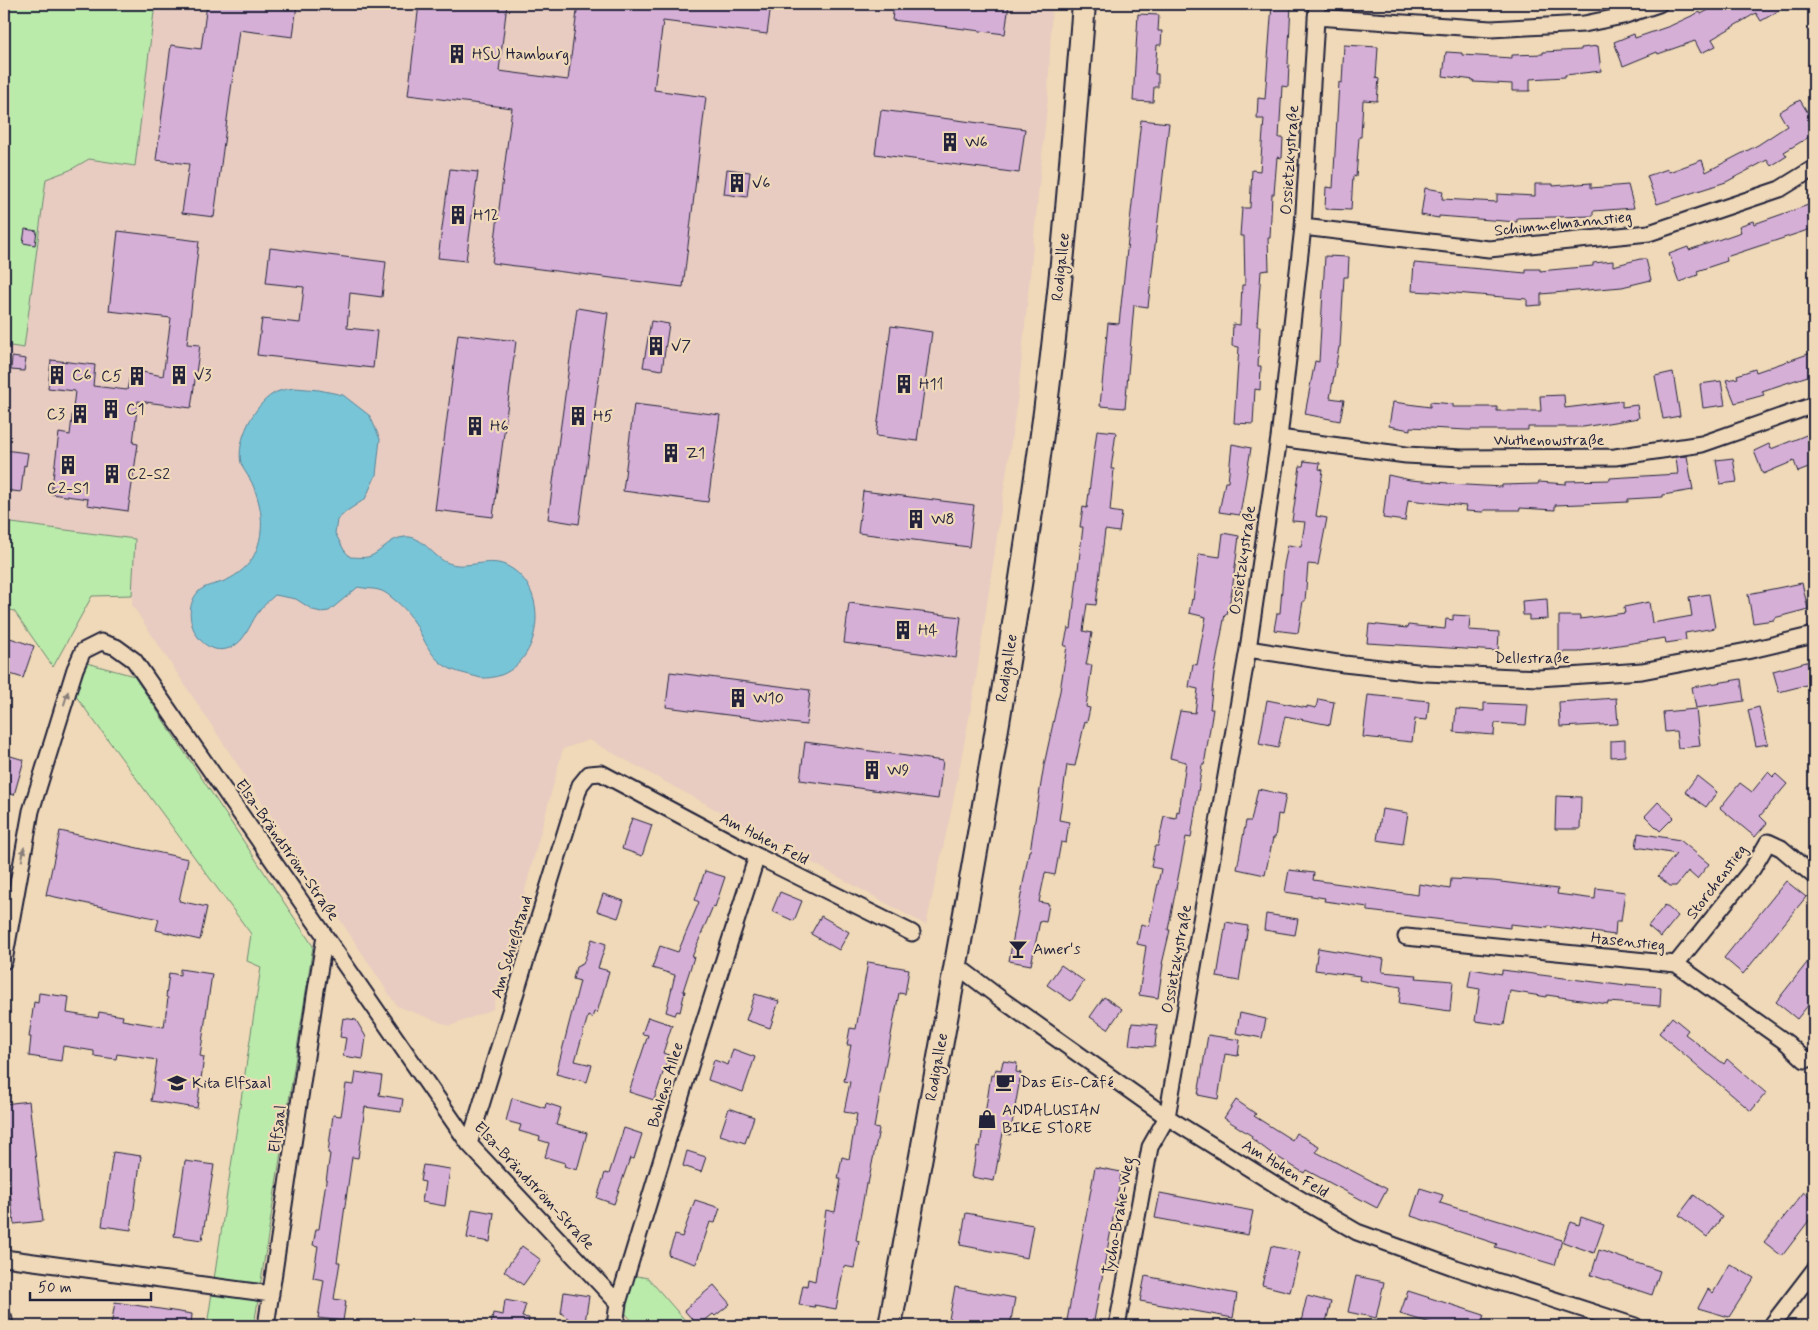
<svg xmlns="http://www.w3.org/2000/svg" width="1818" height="1330" font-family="Mynerve,sans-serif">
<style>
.built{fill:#e8ccc1}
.green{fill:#bbebaa;stroke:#6e8672}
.water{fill:#79c5d8;stroke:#568499}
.building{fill:#d6afd7;stroke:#22223b}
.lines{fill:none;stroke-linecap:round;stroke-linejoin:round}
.street-casing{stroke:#22223b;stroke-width:19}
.secondary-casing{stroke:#22223b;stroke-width:26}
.street{stroke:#efd9b8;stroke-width:15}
.secondary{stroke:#efd9b8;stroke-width:22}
.oneway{fill:#887e7a}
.labels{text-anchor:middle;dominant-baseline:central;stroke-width:4.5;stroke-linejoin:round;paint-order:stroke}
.poi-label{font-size:16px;fill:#22223b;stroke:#efd9b8;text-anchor:start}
.street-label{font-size:16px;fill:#22223b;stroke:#efd9b8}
</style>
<rect width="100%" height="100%" fill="#efd9b8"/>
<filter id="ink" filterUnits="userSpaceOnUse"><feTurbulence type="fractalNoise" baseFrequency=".02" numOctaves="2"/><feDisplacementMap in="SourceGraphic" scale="10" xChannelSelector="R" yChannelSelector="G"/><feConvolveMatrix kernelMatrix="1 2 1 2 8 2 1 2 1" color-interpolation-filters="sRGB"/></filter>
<g filter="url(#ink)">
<path class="built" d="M4 4H1052L1048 97 1018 395 974 692 952 807 926 925 589 740 563 749 493 1009 450 1026 397 1006 132 605 135 539 4 522Z"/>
<path class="green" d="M4 4H155L135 166 89 159 70 170 46 179 24 348 4 345Z
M4 522 135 539 132 595 92 596 53 667 14 611 4 609Z
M87 663 134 676 313 946 254 1326H207L261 967 247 961 251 934 75 695Z
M631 1275 648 1278 690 1326H637L625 1313Z"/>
<path class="water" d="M295 388 319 390 343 395 370 416 380 439 376 475 365 499 347 511 337 520 335 533 344 550 350 557C357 557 366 559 373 555 384 549 390 538 405 537 422 535 432 556 446 562 465 571 486 557 505 565 557 588 540 681 481 678 476 677 471 675 466 674 419 664 429 627 396 601 392 598 388 594 384 592 377 588 365 589 358 587L329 611 321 612 313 610 296 599 275 595C268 601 262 607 257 614 249 626 245 641 232 647 202 661 177 616 198 592 205 585 214 585 222 582 233 578 246 569 252 559 266 535 263 508 252 483 249 476 243 470 241 463 236 441 254 405 273 394 279 390 288 389 295 388Z"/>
<path class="building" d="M207 4H297L293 37 239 30 214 217 182 213 189 164 156 160 171 45 201 49Z
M419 4H507L499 71 568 80 578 4H771L767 34 663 21 654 90 706 97 683 287 492 263 512 108 408 95Z
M894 4H1009L1005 34 892 20Z
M1272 4H1291L1288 64H1289L1288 87 1282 86 1279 138H1283L1282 158 1277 157 1274 194H1272L1270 238H1268L1269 270 1261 271 1257 326H1260L1258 366H1261L1260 390 1255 389 1253 424 1234 423 1239 347 1232 346 1233 324 1240 325 1242 285H1245L1244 236H1240L1242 208H1250L1252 170 1260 171 1264 119H1257L1258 98 1265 99Z
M1720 4H1790L1761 21 1756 13 1712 39 1716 46 1701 53 1695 41 1658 54 1657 52 1623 66 1614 42 1634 34 1635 38 1670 26 1700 12 1701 14Z
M1138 14 1159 15 1158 31H1162L1161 45H1157L1155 74H1158V87H1154L1153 102 1133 101Z
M1344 45 1378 47 1376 78 1379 79 1377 101 1363 100 1361 137H1359L1356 177 1353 176 1351 210 1325 209 1326 187 1333 188 1338 100 1339 82 1342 83Z
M1598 46 1601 71 1565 75V77L1530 79V91H1512V84L1473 82 1474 80 1443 76 1446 52 1462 53V55L1512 58V55L1543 54V52L1581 50V48Z
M1800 100 1814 123V134L1784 152 1787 156 1771 166 1767 160 1726 182 1657 204 1647 176 1668 169 1669 172 1702 160 1706 172 1758 145 1787 126 1779 112Z
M881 110 1025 129 1019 173 875 154Z
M1141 120 1169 123 1148 307 1134 305 1125 408 1100 406 1108 323 1119 324Z
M450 169 478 172 466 261 438 258Z
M727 169 750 172 747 197 724 194Z
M1591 183V188L1628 185 1634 208 1593 211V216L1517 218V222L1439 216V218L1421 215 1425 188 1443 191 1442 199 1497 202V194L1535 196V184H1553V186Z
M1814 203V228L1726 257 1727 261 1697 271 1698 275 1679 282 1669 254 1688 247 1689 250 1741 232 1739 226 1753 221 1754 224Z
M25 229 37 231 35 245 23 243Z
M118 231 199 241 187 344 200 345 191 408 138 401 133 443 138 444 128 511 87 505 88 499 51 494 59 433 70 435 75 391 48 388 51 360 95 365 93 386 127 390 131 370 163 376 171 318 109 311Z
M270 248 386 262 382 297 350 293 347 328 377 331 373 368 257 355 262 319 300 323 304 287 266 283Z
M1325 256 1349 257 1348 277H1344L1340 347H1339L1330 398 1344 400 1340 421 1305 414 1315 361 1319 362Z
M1640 259H1646L1651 280 1622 287 1541 294V305L1527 306V299L1431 291V292L1412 291 1414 263 1526 273V269H1540V271L1593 266V263L1613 261V266Z
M577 308 608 313 579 524 548 519Z
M651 321 669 324 662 370 643 367Z
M891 326 932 332 917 441 876 436Z
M458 334 516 341 493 517 435 510Z
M1814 352V374L1762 391 1764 395 1735 403 1726 380 1738 378 1737 375 1755 369 1756 372Z
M12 357 26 359 24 371 11 370Z
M1673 372 1680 416 1663 419 1655 376Z
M1721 381 1725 405 1703 408 1700 384Z
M1564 395 1565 408 1622 401V407L1637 405 1639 418 1583 427H1528V430H1467L1410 427V430L1389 426 1393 402 1430 407V402L1453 404V407H1497V411H1541L1540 396Z
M634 404 720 415 708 502 623 491Z
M1097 430 1116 432 1111 469H1114L1110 511 1122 513 1119 532 1105 530 1096 605 1087 604 1083 631 1092 633 1086 665H1092L1086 707 1090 708 1087 722 1085 721 1075 766 1067 765 1059 820 1069 822 1066 843 1061 842 1055 875 1045 873 1039 902 1049 904 1046 922 1040 921 1031 965 1009 961 1029 851H1030L1044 765 1060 691 1067 646H1064L1068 628 1071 629 1083 527H1080L1083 507 1087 508Z
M1814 432V466L1798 472 1794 461 1763 474 1754 451 1769 444 1771 449Z
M1232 444 1251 448 1240 515 1219 512 1225 482H1228Z
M4 450 28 453 26 466 24 465 21 492 4 490Z
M1687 456 1693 490 1663 495V497L1628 499V502L1607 503 1555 505V510L1520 508V510H1484L1483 512 1465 511 1466 506 1408 500 1405 521 1383 518 1388 475 1410 480 1448 483V484L1502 487V485L1538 484 1539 482 1566 484V481L1610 480V478L1678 474 1676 457Z
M1733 458 1737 482 1720 484 1716 460Z
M1304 461 1320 463 1319 469 1323 470 1316 516 1327 518 1318 565 1308 564 1305 601H1303L1298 633 1274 630 1277 613H1280L1284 565 1288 545 1301 547 1305 522 1292 521 1300 466H1303Z
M863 491 974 505 969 547 858 533Z
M1223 533 1239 536 1232 591 1227 614H1225L1214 674 1210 709H1213L1208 741 1204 765H1202L1194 819 1191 838 1186 837 1168 930H1170L1162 964H1163L1158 998 1139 995 1146 946 1137 944 1141 924 1149 926 1161 869 1151 867 1155 846H1158L1164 816 1176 818 1177 811 1179 812 1186 762 1170 758 1180 711 1195 713 1198 689 1189 687 1193 664 1197 665 1206 617 1189 613 1192 599 1193 600 1199 554 1220 557Z
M1802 583 1808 609 1774 618V620L1753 623 1748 594Z
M1709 594 1715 628 1685 633 1686 640 1666 643 1665 638 1580 651V652H1559V616H1580V619L1625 613 1624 607 1649 602 1652 623 1692 616 1689 597Z
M1547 599 1548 619 1529 620V615H1523L1522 601Z
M849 603 961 617 956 658 844 643Z
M1453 615 1470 616 1469 630 1499 632 1498 651 1367 643 1369 624 1407 628 1408 625 1445 629 1446 619 1453 620Z
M4 636 34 646 23 678 4 672Z
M1814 660V683L1779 692 1773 671Z
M670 672 810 690 806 725 666 707Z
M1741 679 1744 701 1696 708 1692 687Z
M1368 695 1429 701 1427 720 1415 719 1412 742 1363 737Z
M1616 698 1618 724 1560 727 1559 702Z
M1318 699 1334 702 1330 725 1285 716 1278 748 1259 744 1267 700 1307 708V706L1316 708Z
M1484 703 1528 705 1526 725 1495 723 1494 735 1454 732 1456 709 1484 711Z
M1759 707 1768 744 1756 746 1748 710Z
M1696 709 1700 746 1678 748 1676 731 1665 732 1663 712Z
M1625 740V756L1611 757V741Z
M805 742 943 761 938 799 800 780Z
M4 754 24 760 14 795 4 792Z
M1768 772 1773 777 1776 774 1787 784 1760 816 1767 823 1755 837 1720 808 1740 783 1752 792Z
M1697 776 1717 792 1706 807 1685 792Z
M1258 789 1286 795 1282 815 1278 814 1275 838H1273L1265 875 1237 869 1246 821H1251Z
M1556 796 1581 797 1580 829H1555Z
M1658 802 1674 817 1660 831 1645 816Z
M1382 809 1408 813 1403 844 1377 840Z
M632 818 652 825 642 856 622 849Z
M60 831 188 859 179 901 207 907 200 940 156 930 159 919 46 895Z
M1638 833 1680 840 1709 864 1697 879 1688 871 1676 886H1670L1658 876 1676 854 1636 847Z
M1289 870 1314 873 1313 880 1418 895 1419 884 1450 889 1451 879 1493 881 1558 889 1557 894 1595 899 1596 888 1625 892 1621 921H1616L1615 935 1548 926V928L1510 924V928L1368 911V907L1324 901 1325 898 1285 892Z
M705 871 725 877 715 907 713 906 692 957H694L683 991H685L680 1012 677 1011 675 1015 666 1012 675 975 652 968 660 946 678 952 699 902 695 900Z
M1786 881 1806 897 1743 974 1724 958Z
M780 892 802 901 794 921 772 911Z
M603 894 624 901 618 918 597 911Z
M1665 905 1678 916 1661 937 1648 926Z
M1266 914 1298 919 1295 935 1264 930Z
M821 916 849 932 839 950 811 934Z
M1226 922 1248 926 1239 981 1217 977Z
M592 939 606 944 598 968 609 971 597 1013 594 1012 592 1018 588 1016 575 1061 592 1065 587 1082 556 1074 580 981 573 979 576 967 583 964Z
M1318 948 1384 959 1382 972 1417 975 1416 978 1453 981 1450 1011 1399 1004 1401 987 1359 980 1360 976 1315 970Z
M1814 954V998L1797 1019 1776 1002Z
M868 962 909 969 905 994 899 993 881 1088 874 1128 879 1129 868 1184H866L856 1240 859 1241 854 1268 844 1266 836 1309 814 1305 815 1307 799 1305 803 1285 807 1286 808 1279 815 1281 826 1210 835 1212 841 1179H838L842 1157 849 1159 857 1114 844 1112 850 1082 844 1081 851 1045H847L850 1028 856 1029Z
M1061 965 1084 981 1071 1001 1047 985Z
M180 969 212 974 200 1056 204 1057 197 1108 151 1101 157 1060 117 1054 116 1059 94 1056V1051L63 1046 61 1061 29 1056 31 1037H29L34 1002 38 1003 39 993 69 997 67 1013 98 1018 99 1012 123 1016 122 1020 164 1027 168 998 166 997 169 973 180 975Z
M1471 969 1502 974V970L1626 986V984L1661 987 1660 1006 1608 1002V1004L1547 995V997L1510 991 1504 1025 1475 1021 1480 989 1468 987Z
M755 994 779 1001 770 1028 746 1020Z
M1104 997 1122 1009 1108 1029 1090 1017Z
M1240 1013 1266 1019 1262 1038 1236 1033Z
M648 1017 672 1025 663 1053 669 1055 654 1100 629 1092 648 1035 642 1034Z
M1672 1017 1688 1030 1685 1034 1724 1064 1727 1059 1766 1093 1751 1111 1659 1033Z
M343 1018 356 1020 366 1037 363 1059 343 1056 346 1038 340 1037Z
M1132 1023 1157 1025 1155 1047 1129 1045Z
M1208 1035 1240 1040 1238 1056 1225 1054 1218 1099 1198 1095Z
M733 1049 755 1057 743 1092 708 1080 714 1060 728 1065Z
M1003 1061 1017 1063 1016 1072 1021 1073 1010 1135 1003 1133 994 1181 972 1177 977 1146 980 1147 991 1075 994 1076 996 1069 1001 1070Z
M356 1072 382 1076 379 1095 403 1099 401 1112 365 1107 358 1158 352 1157 337 1262H340L334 1299 346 1301 343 1321 318 1318 324 1280 313 1278 318 1246 313 1245 316 1229H319L330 1154 328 1153 333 1115 341 1116 346 1084 354 1085Z
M512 1098 545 1108 546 1103 561 1108 556 1125 587 1133 577 1170 564 1166 565 1163 545 1157 549 1143 539 1140 540 1137 519 1131 521 1125 506 1121Z
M1236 1100 1256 1114 1254 1116 1292 1140 1296 1133 1319 1146 1316 1152 1387 1189 1377 1208 1306 1170 1304 1173 1271 1153 1251 1138 1252 1136 1224 1118Z
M29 1101 43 1221 14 1224 4 1144V1104Z
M729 1108 754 1117 745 1143 720 1135Z
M624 1128 642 1134 634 1159 630 1158 614 1204 597 1198 605 1173 609 1174Z
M687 1151 706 1157 701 1172 683 1166Z
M113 1152 141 1156 131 1230 102 1226Z
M185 1161 214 1165 202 1240 174 1236Z
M423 1165 450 1169 445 1206 422 1202 425 1182 420 1181Z
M1095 1167 1121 1172 1119 1187 1093 1326H1066Z
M1420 1188 1443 1195 1440 1203 1562 1240 1555 1265 1495 1247 1497 1244 1411 1216Z
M1804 1192 1814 1200V1214L1782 1256 1764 1242Z
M1160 1193 1253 1211 1248 1235 1155 1218Z
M1694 1195 1722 1217 1707 1237 1679 1215Z
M695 1200 720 1208 715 1223 710 1222 696 1264 668 1255 675 1235 682 1237Z
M472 1209 494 1213 490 1242 467 1238Z
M966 1213 1033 1225 1027 1258 960 1245Z
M1581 1217 1604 1225 1594 1253 1563 1242 1571 1222 1579 1225Z
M522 1246 541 1260 523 1285 504 1271Z
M1271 1246 1300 1252 1290 1292 1262 1285Z
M1599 1250 1660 1271 1652 1295 1591 1275Z
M1730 1264 1754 1278 1729 1317 1698 1308 1708 1289 1713 1293Z
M1145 1276 1237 1294 1233 1318 1140 1301Z
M1356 1276 1384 1282 1376 1318 1348 1312Z
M714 1285 730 1304 715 1316 713 1314 698 1326 684 1310Z
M955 1287 1015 1298 1010 1326H987L949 1319Z
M1408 1291 1484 1315 1480 1326H1441L1400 1314Z
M564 1292 589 1296 585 1322 570 1320 561 1313Z
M1307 1296 1331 1302 1325 1326H1300Z
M505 1300 526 1304 522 1317 529 1318 528 1326H491L493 1313 503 1315Z
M115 1302 192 1314 191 1326H111Z"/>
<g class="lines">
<g class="street-casing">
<path id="street" d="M1316 17 1491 29 1584 24 1623 16 1659 4
M1303 227 1489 249 1649 233 1780 189 1814 168
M1279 438 1406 455 1462 458 1615 457 1702 444 1814 405
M1248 649 1344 664 1426 673 1539 678 1642 671 1747 651 1814 635
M1406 937 1676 964 1787 1043 1805 1060 1814 1058
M4 961 31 811 75 669 83 651 101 642 116 647 134 660 469 1144 618 1303
M1676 964 1753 868 1768 842 1781 848 1814 876
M956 965 1005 1002 1167 1117 1276 1185 1357 1232 1456 1268 1635 1326
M469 1144 580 785 589 774 601 773 757 856 912 933
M4 1258 271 1294
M4 1319V1326
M266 1326 315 996 325 936
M615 1326 618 1303 691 1063 757 856
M1117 1326 1150 1147 1167 1117 1248 649 1279 438 1303 227 1317 4
M1771 1326 1814 1270"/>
</g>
<g class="secondary-casing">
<path id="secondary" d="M890 1326C945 1022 1004 718 1045 412 1063 276 1073 140 1084 4"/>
</g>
<use href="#street" class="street"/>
<use href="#secondary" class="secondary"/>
</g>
<defs><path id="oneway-solid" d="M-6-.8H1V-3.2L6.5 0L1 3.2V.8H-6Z" transform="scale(1.25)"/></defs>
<g class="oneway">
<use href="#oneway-solid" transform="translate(66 698) rotate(-73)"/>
<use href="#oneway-solid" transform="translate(23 854) rotate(-80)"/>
</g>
</g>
<defs>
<g id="building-bare" transform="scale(1.5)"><path d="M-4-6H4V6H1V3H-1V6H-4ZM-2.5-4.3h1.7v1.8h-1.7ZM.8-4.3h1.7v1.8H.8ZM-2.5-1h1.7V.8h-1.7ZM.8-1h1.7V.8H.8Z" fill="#22223b" stroke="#efd9b8" stroke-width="2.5" paint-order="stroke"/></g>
<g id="bar-bare" transform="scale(1.5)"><path d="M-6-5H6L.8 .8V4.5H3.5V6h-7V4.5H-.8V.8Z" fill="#22223b" stroke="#efd9b8" stroke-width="2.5" paint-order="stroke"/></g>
<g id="cafe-bare" transform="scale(1.5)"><path d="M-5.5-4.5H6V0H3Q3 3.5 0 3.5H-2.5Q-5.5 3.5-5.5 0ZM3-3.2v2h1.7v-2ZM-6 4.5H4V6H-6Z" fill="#22223b" stroke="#efd9b8" stroke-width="2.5" paint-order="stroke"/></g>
<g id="school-bare" transform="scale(1.5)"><path d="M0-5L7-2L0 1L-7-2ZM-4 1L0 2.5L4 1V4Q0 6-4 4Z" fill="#22223b" stroke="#efd9b8" stroke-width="2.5" paint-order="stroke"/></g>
<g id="shop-bare" transform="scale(1.5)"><path d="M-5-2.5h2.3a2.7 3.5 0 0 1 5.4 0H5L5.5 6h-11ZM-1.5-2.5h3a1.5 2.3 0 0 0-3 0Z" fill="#22223b" stroke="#efd9b8" stroke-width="2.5" paint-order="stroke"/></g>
</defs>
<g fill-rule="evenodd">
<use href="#building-bare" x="457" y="54"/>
<use href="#building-bare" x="950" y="142"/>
<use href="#building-bare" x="737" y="183"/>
<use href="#building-bare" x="458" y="215"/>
<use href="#building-bare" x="656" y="346"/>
<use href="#building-bare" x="57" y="375"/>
<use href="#building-bare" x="179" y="375"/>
<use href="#building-bare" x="137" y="376"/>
<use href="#building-bare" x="904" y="384"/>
<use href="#building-bare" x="111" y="409"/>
<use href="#building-bare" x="80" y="414"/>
<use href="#building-bare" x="578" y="416"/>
<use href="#building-bare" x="475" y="426"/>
<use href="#building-bare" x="671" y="453"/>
<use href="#building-bare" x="68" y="465"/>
<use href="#building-bare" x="112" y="474"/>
<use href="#building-bare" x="916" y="519"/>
<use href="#building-bare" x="903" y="630"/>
<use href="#building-bare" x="738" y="698"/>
<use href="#building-bare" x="872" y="770"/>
<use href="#bar-bare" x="1018" y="949"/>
<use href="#cafe-bare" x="1005" y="1082"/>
<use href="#school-bare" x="177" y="1083"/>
<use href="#shop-bare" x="987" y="1119"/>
</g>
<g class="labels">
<g class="poi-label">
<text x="472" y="54">HSU Hamburg</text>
<text x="965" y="142">W6</text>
<text x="752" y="183">V6</text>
<text x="473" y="215">H12</text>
<text x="671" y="346">V7</text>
<text x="72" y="375">C6</text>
<text x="194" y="375">V3</text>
<text x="122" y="376" text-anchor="end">C5</text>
<text x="919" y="384">H11</text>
<text x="126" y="409">C1</text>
<text x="65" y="414" text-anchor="end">C3</text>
<text x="593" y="416">H5</text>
<text x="490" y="426">H6</text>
<text x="686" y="453">Z1</text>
<text x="127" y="474">C2-S2</text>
<text x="68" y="488" text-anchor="middle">C2-S1</text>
<text x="931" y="519">W8</text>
<text x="918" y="630">H4</text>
<text x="753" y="698">W10</text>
<text x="887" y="770">W9</text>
<text x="1033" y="949">Amer's</text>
<text x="1020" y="1082">Das Eis-Café</text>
<text x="192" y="1083">Kita Elfsaal</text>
<text x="1002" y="1110">ANDALUSIAN<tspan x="1002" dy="18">BIKE STORE</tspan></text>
</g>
<g class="street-label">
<text transform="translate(1290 160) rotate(-86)">Ossietzkystraße</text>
<text transform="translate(1563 224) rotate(-6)">Schimmelmannstieg</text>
<text transform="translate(1061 267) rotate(-84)">Rodigallee</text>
<text x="1549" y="440">Wuthenowstraße</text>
<text transform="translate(1243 560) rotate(-82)">Ossietzkystraße</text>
<text x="1532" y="658">Dellestraße</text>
<text transform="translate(1007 668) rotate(-81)">Rodigallee</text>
<text transform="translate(764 839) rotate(27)">Am Hohen Feld</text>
<text transform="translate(287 850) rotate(55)">Elsa-Brändström-Straße</text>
<text transform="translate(1717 882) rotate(-53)">Storchenstieg</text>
<text transform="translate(1628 942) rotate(6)">Hasenstieg</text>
<text transform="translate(512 947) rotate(-73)">Am Schießstand</text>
<text transform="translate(1177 959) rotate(-80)">Ossietzkystraße</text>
<text transform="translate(937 1067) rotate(-80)">Rodigallee</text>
<text transform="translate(666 1085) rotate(-73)">Bohlens Allee</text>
<text transform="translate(278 1129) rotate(-82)">Elfsaal</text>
<text transform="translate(1285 1169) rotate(31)">Am Hohen Feld</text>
<text transform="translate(534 1186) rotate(47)">Elsa-Brändström-Straße</text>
<text transform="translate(1119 1216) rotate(-80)">Tycho-Brahe-Weg</text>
</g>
</g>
<rect width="1818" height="1330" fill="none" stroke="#efd9b8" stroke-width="20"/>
<rect x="10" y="10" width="1798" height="1310" fill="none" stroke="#22223b" stroke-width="2" filter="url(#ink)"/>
<path d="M30 1292v8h121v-8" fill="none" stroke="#22223b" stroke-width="2.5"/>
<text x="38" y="1292" font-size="15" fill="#22223b" stroke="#efd9b8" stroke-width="4" paint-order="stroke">50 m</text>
</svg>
